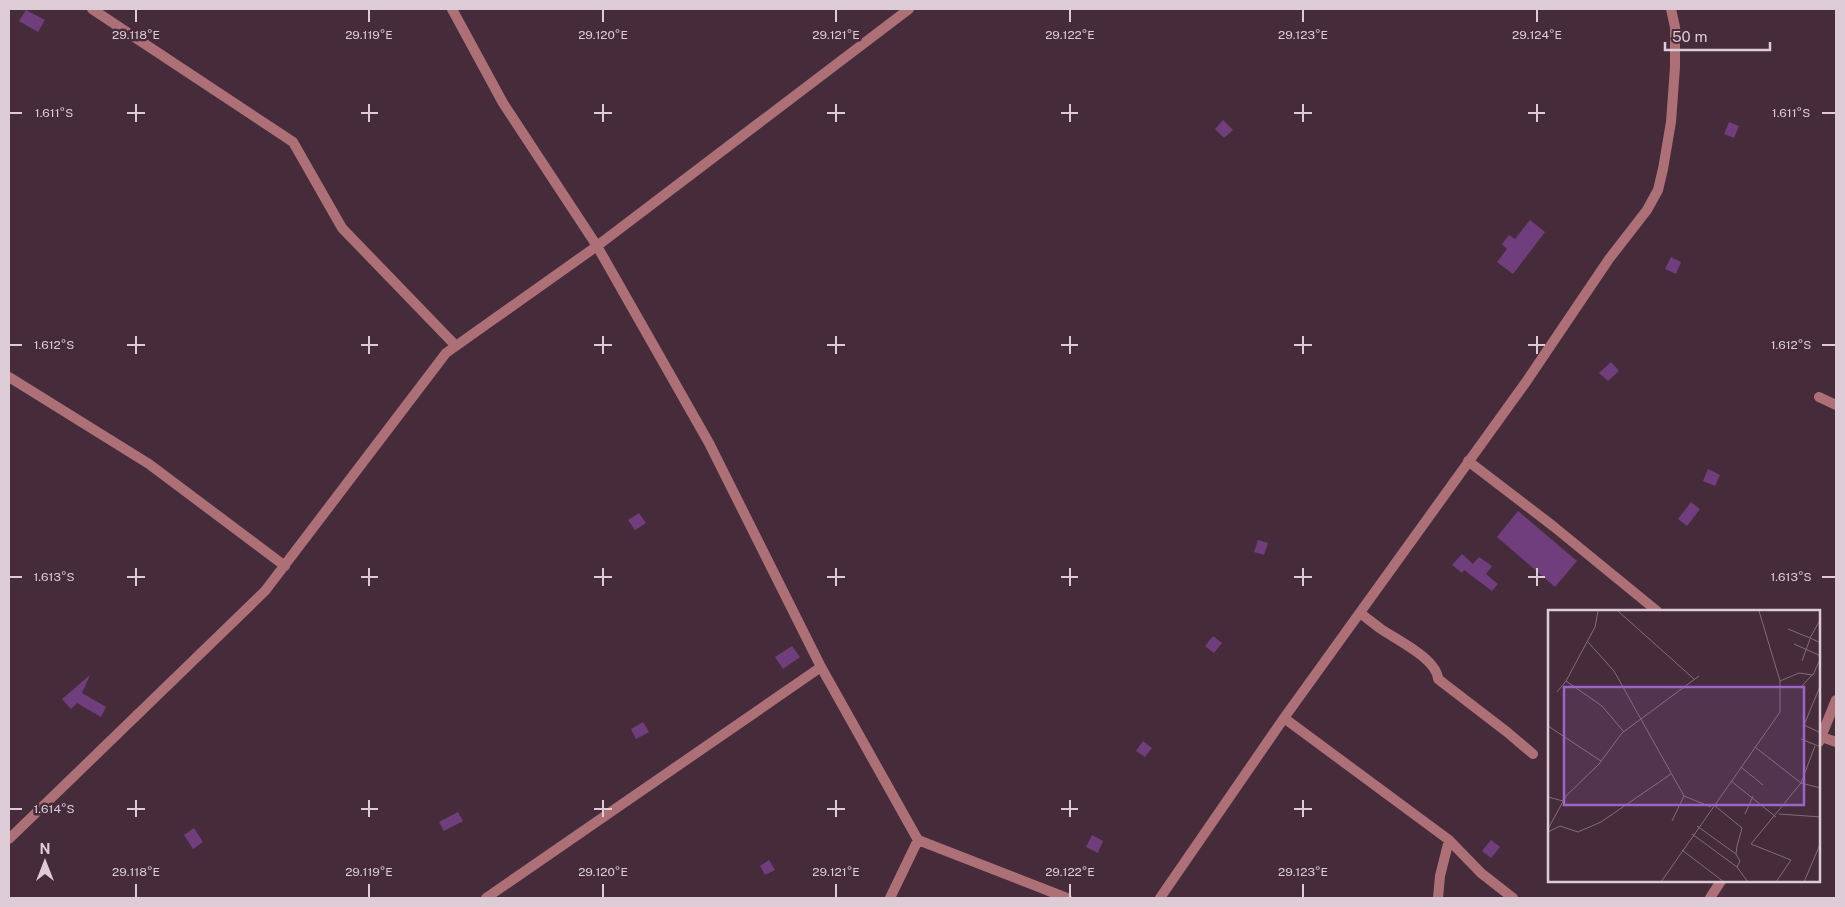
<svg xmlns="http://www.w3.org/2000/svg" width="1845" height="907" font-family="'Public Sans',sans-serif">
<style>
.building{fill:#703e7c}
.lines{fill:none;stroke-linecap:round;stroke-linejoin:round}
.street{stroke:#ad7077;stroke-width:10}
.ticks{fill:none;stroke:#ddccd5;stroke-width:2}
.inset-road{fill:none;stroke:#826c78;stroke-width:1}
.view{fill:#9d64c7;fill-opacity:0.15;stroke:#9d64c7;stroke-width:2.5}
.inset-edge{fill:none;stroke:#ddccd5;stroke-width:2.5}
.ticks-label{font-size:12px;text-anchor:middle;fill:#ddccd5;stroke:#462c3a;stroke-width:5;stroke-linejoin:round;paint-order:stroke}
</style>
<rect width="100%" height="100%" fill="#462c3a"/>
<path class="building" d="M26 10 45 20 38 32 19 21Z
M1223 120 1233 130 1224 138 1215 129Z
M1729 122 1739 126 1734 138 1724 134Z
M1530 220 1545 232 1513 274 1497 262 1507 249 1502 244 1509 235 1515 239Z
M1671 257 1681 262 1676 274 1665 269Z
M1611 362 1619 371 1608 381 1599 373Z
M1708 469 1720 475 1715 486 1703 481Z
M1691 502 1700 509 1687 526 1678 519Z
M1518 511 1577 561 1555 587 1497 537Z
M639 513 646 523 635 530 628 520Z
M1258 540 1268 543 1264 555 1254 552Z
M1462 554 1473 564 1479 557 1492 566 1486 574 1498 584 1492 591 1464 570 1462 573 1452 565Z
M1213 636 1222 643 1214 653 1205 646Z
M792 646 800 657 783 669 775 657Z
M90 675 82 693 106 707 101 717 77 703 71 709 62 699Z
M643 722 649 732 636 739 631 729Z
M1143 741 1152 748 1145 757 1136 751Z
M458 812 463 821 444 831 439 822Z
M194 828 203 842 193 849 184 835Z
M1092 835 1103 841 1098 853 1086 847Z
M1491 840 1500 847 1491 858 1482 851Z
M769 860 775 870 765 875 760 866Z"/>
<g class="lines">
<path class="street" d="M92 9 293 142 342 228 456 346
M452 9 503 103 597 246 709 443 821 667 918 840 1067 898
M9 377 149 464 285 566
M1819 397 1836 405
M1468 461 1553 526 1657 611
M1360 613C1367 618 1374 624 1381 629 1397 640 1437 659 1438 679L1507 732 1533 754
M1284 718 1449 840 1481 873 1513 898
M1819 736 1836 742
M1819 742 1836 700
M9 839 265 591 446 353 597 246 909 9
M486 898 821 667
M890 898 918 840
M1160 898 1284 718 1526 382 1609 259 1647 210 1658 190 1663 169 1671 122 1675 67V27L1671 9
M1438 898 1440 876 1449 840
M1710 898 1721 881"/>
</g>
<path class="ticks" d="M136 10V22M369 10V22M603 10V22M836 10V22M1070 10V22M1303 10V22M1537 10V22M136 104V122M369 104V122M603 104V122M836 104V122M1070 104V122M1303 104V122M1537 104V122M10 113H22M127 113H145M361 113H378M594 113H612M827 113H845M1061 113H1078M1294 113H1312M1528 113H1545M1822 113H1835M136 336V354M369 336V354M603 336V354M836 336V354M1070 336V354M1303 336V354M1537 336V354M10 345H22M127 345H145M361 345H378M594 345H612M827 345H845M1061 345H1078M1294 345H1312M1528 345H1545M1822 345H1835M136 568V586M369 568V586M603 568V586M836 568V586M1070 568V586M1303 568V586M1537 568V586M10 577H22M127 577H145M361 577H378M594 577H612M827 577H845M1061 577H1078M1294 577H1312M1528 577H1545M1822 577H1835M136 800V817M369 800V817M603 800V817M836 800V817M1070 800V817M1303 800V817M10 809H22M127 809H145M361 809H378M594 809H612M827 809H845M1061 809H1078M1294 809H1312M136 884V897M369 884V897M603 884V897M836 884V897M1070 884V897M1303 884V897"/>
<g transform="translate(1548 610)">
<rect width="272" height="272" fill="#462c3a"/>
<path class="inset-road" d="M70 1 146 69M273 8 262 28 273 33M240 19 262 28M40 32 66 61 136 186 163 197M246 34 273 46M254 51 262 29M18 71 47 17 50 1M232 71 251 63 265 65 273 47M273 74 256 115 273 123M253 77 264 65M9 82 18 71 54 96 76 122M0 116 53 151M253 129 273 137M207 137 253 173 273 178M193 157 215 175M183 171 228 207M0 187 15 191M166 195 194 218 189 236 188 244 192 251 189 257M197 204 205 186M231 204 273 207M124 211 136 186M149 216 188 244M0 219 18 186 51 154 74 123 151 66M0 222 12 216 30 222 53 212 123 164M144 224 189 257 200 272M134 240 176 272M113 272 232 102V71L211 1M228 272 243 250 203 234 253 173 267 136M256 272 273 232"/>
<path class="view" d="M16 77H256V195H16Z"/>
<rect width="272" height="272" class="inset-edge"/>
</g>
<g class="ticks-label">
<text x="136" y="39">29.118°E</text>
<text x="369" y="39">29.119°E</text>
<text x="603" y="39">29.120°E</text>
<text x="836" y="39">29.121°E</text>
<text x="1070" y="39">29.122°E</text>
<text x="1303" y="39">29.123°E</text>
<text x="1537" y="39">29.124°E</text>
<text x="54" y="117">1.611°S</text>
<text x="1791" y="117">1.611°S</text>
<text x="54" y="349">1.612°S</text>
<text x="1791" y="349">1.612°S</text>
<text x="54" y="581">1.613°S</text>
<text x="1791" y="581">1.613°S</text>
<text x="54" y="813">1.614°S</text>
<text x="136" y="876">29.118°E</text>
<text x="369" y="876">29.119°E</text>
<text x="603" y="876">29.120°E</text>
<text x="836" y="876">29.121°E</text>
<text x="1070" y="876">29.122°E</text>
<text x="1303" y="876">29.123°E</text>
</g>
<rect width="1845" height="907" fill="none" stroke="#ddccd5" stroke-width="20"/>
<g transform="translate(45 862)" stroke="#462c3a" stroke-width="4" paint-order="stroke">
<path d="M0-4L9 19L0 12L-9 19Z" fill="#ddccd5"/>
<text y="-8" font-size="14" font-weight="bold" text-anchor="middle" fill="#ddccd5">N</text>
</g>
<path d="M1665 42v8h105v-8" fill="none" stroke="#ddccd5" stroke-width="2.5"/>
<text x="1672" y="42" font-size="15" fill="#ddccd5" stroke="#462c3a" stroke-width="4" paint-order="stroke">50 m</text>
</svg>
